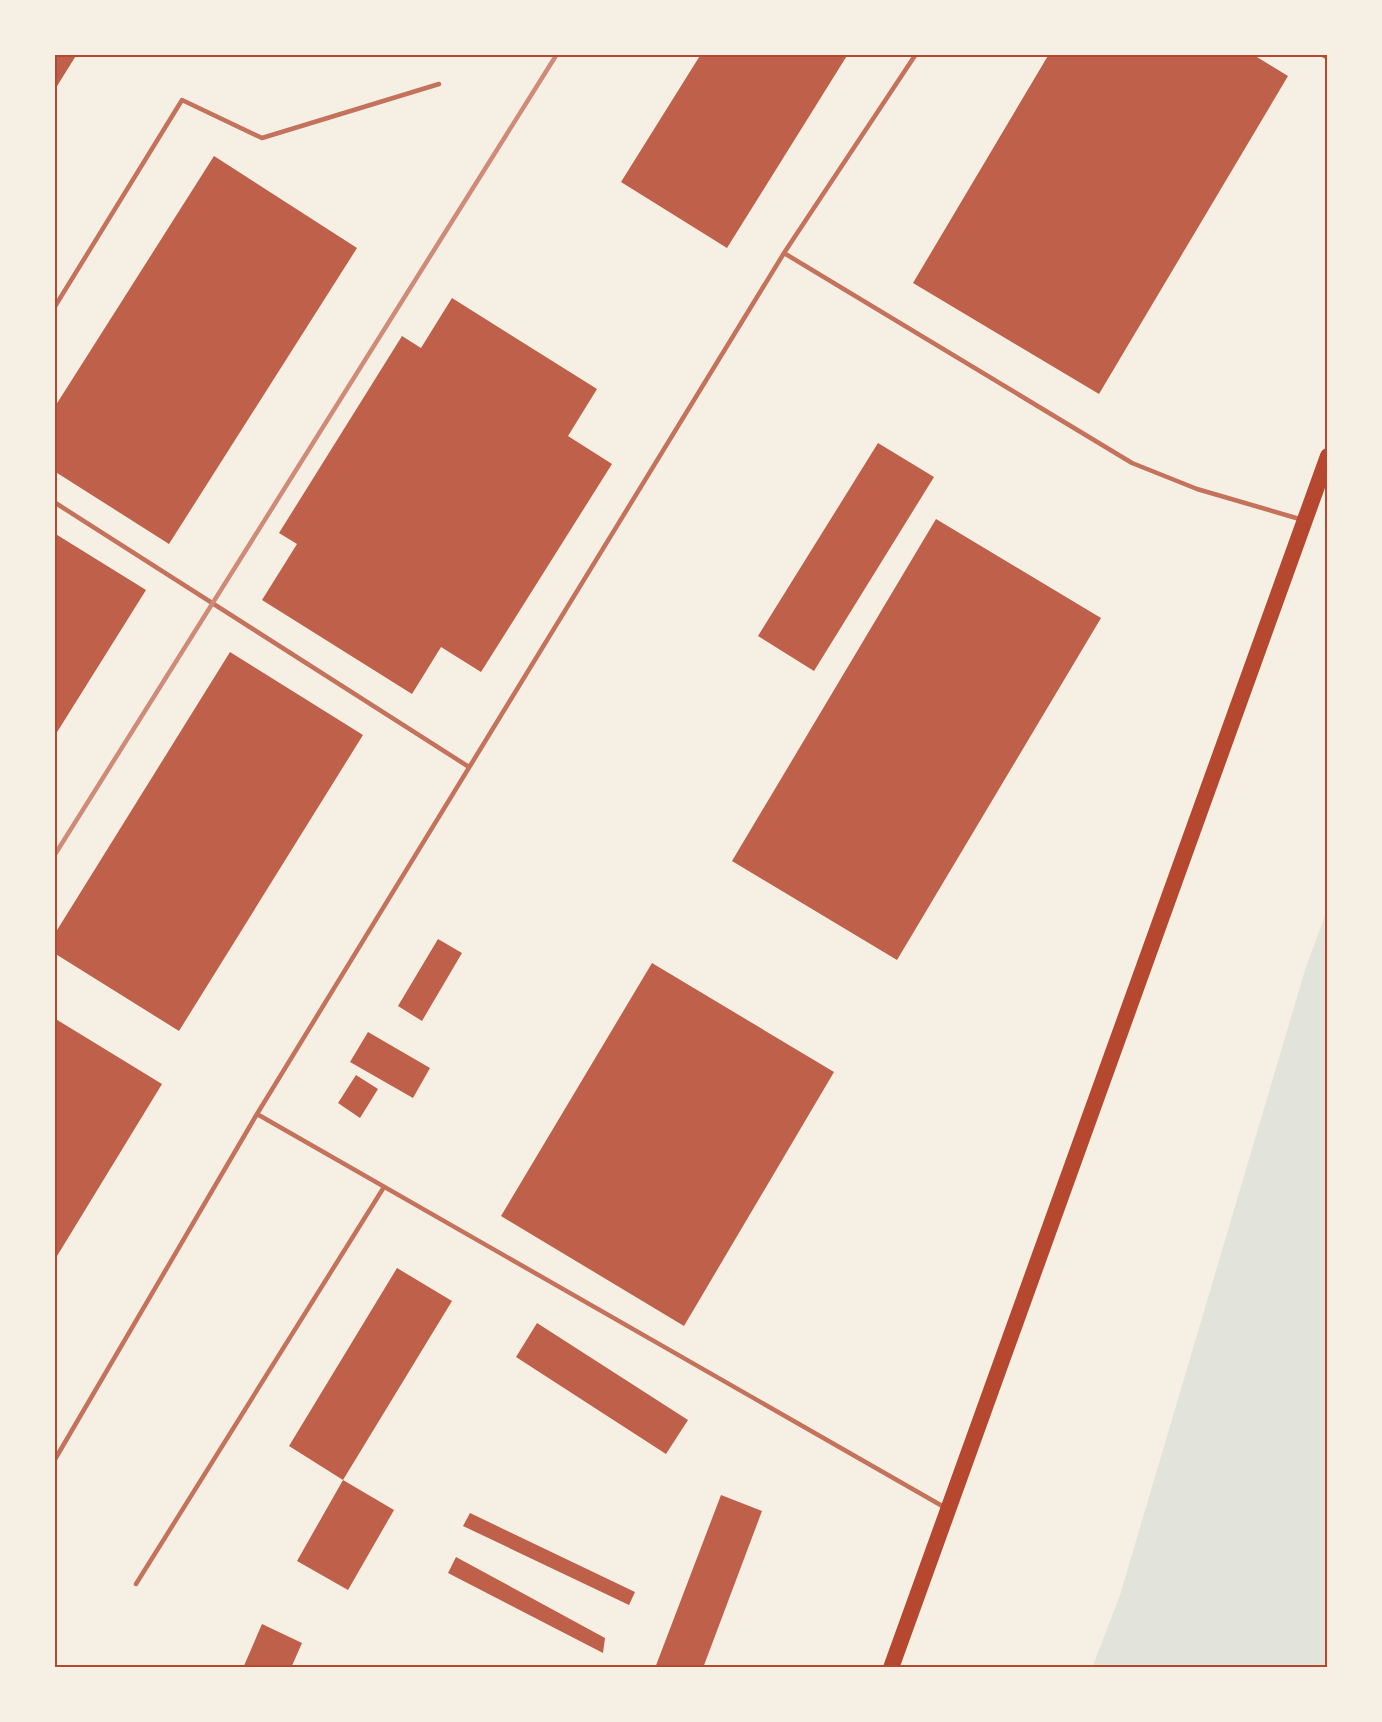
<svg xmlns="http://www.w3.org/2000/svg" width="1382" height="1722" font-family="'PT Sans',sans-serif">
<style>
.green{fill:#e2e4dc}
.building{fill:#bf614a}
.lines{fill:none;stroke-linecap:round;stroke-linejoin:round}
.service{stroke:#c5725c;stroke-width:4.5}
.trunk{stroke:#b5482f;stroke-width:16}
.rail{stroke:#cf8b77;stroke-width:4.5}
.neatline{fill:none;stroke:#b5482f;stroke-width:2}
</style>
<rect width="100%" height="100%" fill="#f6efe4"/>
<path class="green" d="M1328 907V1668H1092L1120 1595 1305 970Z"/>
<path class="building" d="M54 54H77L54 91Z
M701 54H848L727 248 621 182Z
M1049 54H1252L1288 76 1099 394 913 283Z
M214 156 357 248 169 544 54 471V408Z
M452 298 597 389 568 436 612 464 481 672 441 647 412 694 262 600 297 544 279 533 402 336 421 348Z
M878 443 934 477 814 671 758 636Z
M936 519 1101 618 897 960 732 861Z
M54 533 146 590 54 737Z
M230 652 363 735 179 1031 54 953V935Z
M438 939 462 953 422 1021 398 1006Z
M652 963 834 1072 684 1326 501 1216Z
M54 1018 162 1084 54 1261Z
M368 1032 430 1068 413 1098 350 1062Z
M356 1075 378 1089 360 1118 338 1103Z
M397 1268 452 1301 343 1480 289 1446Z
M537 1323 688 1420 666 1454 516 1357Z
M343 1480 394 1510 348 1590 297 1561Z
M721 1495 762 1511 703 1668H655Z
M470 1513 635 1592 629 1605 463 1526Z
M456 1557 605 1638 603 1653 448 1573Z
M262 1624 302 1643 291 1668H243Z"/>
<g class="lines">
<path class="service" d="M916 54 784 253 1132 463 1197 489 1303 520
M1321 54 1328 58
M54 308 182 100 262 138 439 84
M54 502 469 767
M257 1114 784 253
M54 1461 257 1114 944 1507
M136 1584 384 1187"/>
<path class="trunk" d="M891 1668 1328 456"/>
<path class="rail" d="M54 856 557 54"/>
</g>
<rect width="1382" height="1722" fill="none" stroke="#f6efe4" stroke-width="111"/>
<rect x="56" y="56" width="1270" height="1610" class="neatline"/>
</svg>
